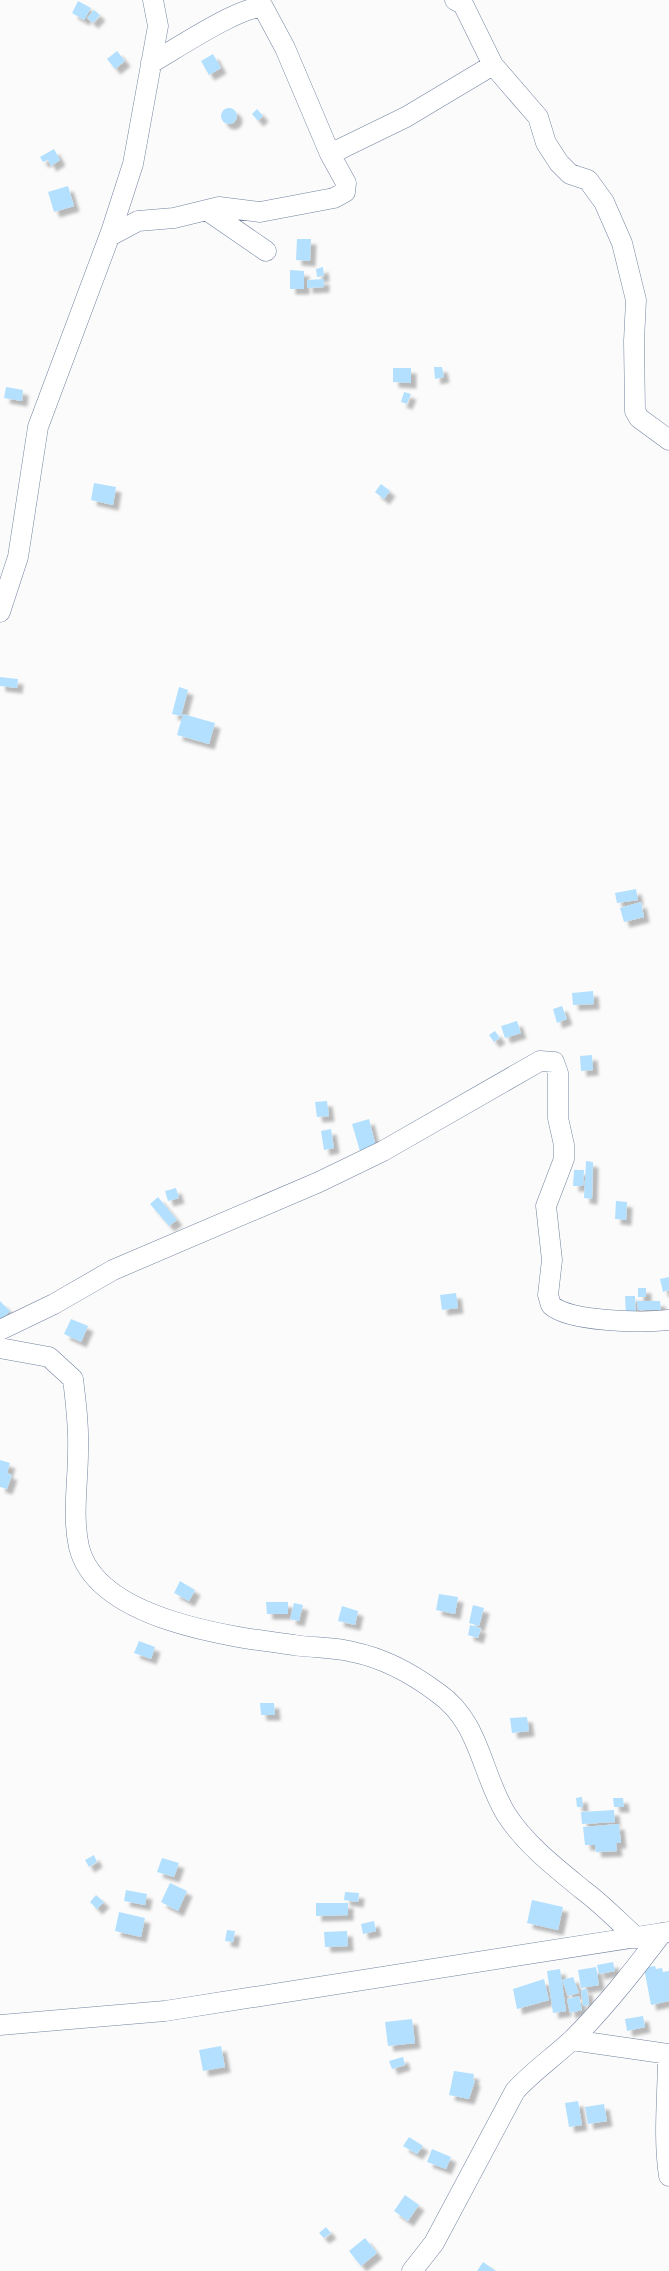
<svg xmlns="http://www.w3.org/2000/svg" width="669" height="2271" font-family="'Fira Sans',sans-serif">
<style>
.building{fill:#b3e0fe;filter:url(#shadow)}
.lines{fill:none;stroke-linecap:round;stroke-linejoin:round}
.minor-casing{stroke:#72839f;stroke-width:21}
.minor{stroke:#fff;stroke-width:20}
</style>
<defs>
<filter id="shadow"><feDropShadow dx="5.5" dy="5.5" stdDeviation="1.5" flood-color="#0004"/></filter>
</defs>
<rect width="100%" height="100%" fill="#fbfbfb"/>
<path class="building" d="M78 1 91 8 84 20 72 13Z
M94 10 100 15 93 23 87 18Z
M117 51 125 61 115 69 107 59Z
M213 54 221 68 209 75 201 61Z
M221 116a8 8 0 1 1 16 0a8 8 0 1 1-16 0Z
M257 109 263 116 258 121 252 114Z
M54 149 60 160 51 166 48 160 43 162 40 157Z
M68 186 74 206 54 212 48 192Z
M297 239H311L310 261 296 260Z
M323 267 324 276 317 277 316 269Z
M290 270 304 271V289H290Z
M324 279V287L307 288V280Z
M434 367H442L444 377 435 379Z
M393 368H411V383L393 382Z
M6 387 23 390 22 401 4 398Z
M404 392 411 394 407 404 401 402Z
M94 483 116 487 113 505 91 500Z
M381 484 390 491 384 499 375 492Z
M0 677 18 679 17 688 0 686Z
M179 687 188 690 181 716 172 714Z
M183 714 215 723 209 744 177 735Z
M636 889 638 900 617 903 615 893Z
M641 902 644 917 624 922 620 908Z
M593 991 594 1004 573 1005 572 993Z
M562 1006 567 1019 557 1023 553 1009Z
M517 1021 521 1033 505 1038 501 1026Z
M495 1031 500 1038 494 1042 489 1035Z
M592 1055 593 1070 581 1071 580 1056Z
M327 1101 329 1116 317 1117 315 1102Z
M369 1119 376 1147 360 1151 352 1124Z
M331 1129 334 1148 324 1150 321 1131Z
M586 1161 593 1162 592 1199 584 1198Z
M574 1170H584L583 1186H573Z
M176 1188 179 1198 168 1201 165 1191Z
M158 1197 177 1220 169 1226 150 1204Z
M616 1201 627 1202 626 1220 615 1219Z
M669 1277V1290L663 1292 660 1279Z
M638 1288H646V1297H638Z
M456 1293 458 1308 442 1310 440 1295Z
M625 1296H635L636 1315H626Z
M0 1301 10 1311 0 1321Z
M637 1301H660L661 1310H638Z
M71 1319 88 1326 81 1342 64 1334Z
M0 1460 10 1463 7 1473 12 1475 7 1489 0 1487Z
M180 1581 195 1590 189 1601 174 1593Z
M439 1594 458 1597 455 1614 436 1610Z
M266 1602H288V1614H267Z
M294 1603 303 1605 299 1621 290 1619Z
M473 1605 484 1608 479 1626 469 1623Z
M342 1606 358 1611 355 1625 338 1621Z
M470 1625 481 1628 478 1638 468 1635Z
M139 1641 155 1647 151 1659 134 1653Z
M260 1703H274L275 1715H261Z
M527 1717 529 1731 512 1733 510 1718Z
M582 1797 583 1807H577L576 1798Z
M613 1798H623L624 1807H614Z
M614 1810 615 1822 582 1824 581 1812Z
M619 1824 621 1843H616L617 1851 596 1852 595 1845H585L583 1827Z
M94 1855 97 1862 89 1867 85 1860Z
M162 1858 179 1863 174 1877 157 1872Z
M170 1883 187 1891 178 1911 161 1902Z
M126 1890 147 1894 145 1905 124 1901Z
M345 1892 359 1893 358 1902 344 1900Z
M96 1895 104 1902 97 1909 90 1902Z
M532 1900 563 1907 558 1930 527 1923Z
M316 1903H348V1915L316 1916Z
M119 1912 145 1918 141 1937 115 1931Z
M374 1921 376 1931 363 1934 361 1924Z
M227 1930 235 1931 233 1942 225 1941Z
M347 1931 348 1946 325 1947 324 1932Z
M613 1962 615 1971 599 1974 597 1965Z
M655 1966 656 1969 662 1968 663 1972 669 1971V2001L651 2005 644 1968Z
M596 1967 599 1985 581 1988 578 1970Z
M560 1969 566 2011 553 2013 547 1971Z
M573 1977 579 1993 568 1996 562 1980Z
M544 1979 549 2000 517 2009 513 1989Z
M587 1989 589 2005 583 2006 581 1990Z
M579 1996 582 2010 570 2013 567 1999Z
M643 2016 645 2027 627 2031 625 2019Z
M412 2019 415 2043 388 2046 385 2022Z
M221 2046 225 2067 203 2071 199 2050Z
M403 2057 405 2065 392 2069 389 2061Z
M454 2071 474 2074 473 2080 475 2081 469 2099 449 2095Z
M578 2101 582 2125 569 2127 565 2103Z
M604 2104 607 2121 588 2124 585 2107Z
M409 2137 423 2146 417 2154 403 2146Z
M432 2149 451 2157 446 2169 427 2162Z
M405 2195 419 2205 408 2221 394 2211Z
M326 2227 331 2233 324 2238 319 2233Z
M365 2238 377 2253 361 2266 349 2251Z
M483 2262 496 2271H477Z"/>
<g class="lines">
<g class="minor-casing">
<path id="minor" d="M455 0 463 4 493 65 538 117 546 143 559 163 570 174 588 180 604 202 622 243 636 300 634 341 635 411 639 418 669 440
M151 63C176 49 238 7 263 7L285 48 330 154
M208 211 266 251
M110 236 138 221 174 218 219 207 260 212 334 198 345 192 346 183 330 154 406 117 493 65
M0 612 18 557 38 427 111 232 133 164 158 26 153 0
M0 1330 54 1304 113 1270 319 1182 383 1151 540 1061 554 1062 558 1073V1118L564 1145V1159L546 1206 552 1260 548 1295 551 1305C569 1322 644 1323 669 1320
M0 1348 49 1357 73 1379C76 1403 79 1427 78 1452 78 1483 72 1516 79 1547 97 1620 231 1637 294 1645 313 1648 334 1647 353 1652 383 1658 414 1675 438 1693 480 1722 481 1773 506 1814 525 1844 556 1868 583 1890 602 1904 619 1922 637 1938
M0 2025 165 2011 669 1932
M572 2040 669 2054
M668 2054C668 2095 663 2135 669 2176
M412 2271 434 2243 515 2091C533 2071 554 2057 573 2039 606 2006 634 1970 662 1933"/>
</g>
<use href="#minor" class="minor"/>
</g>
</svg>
